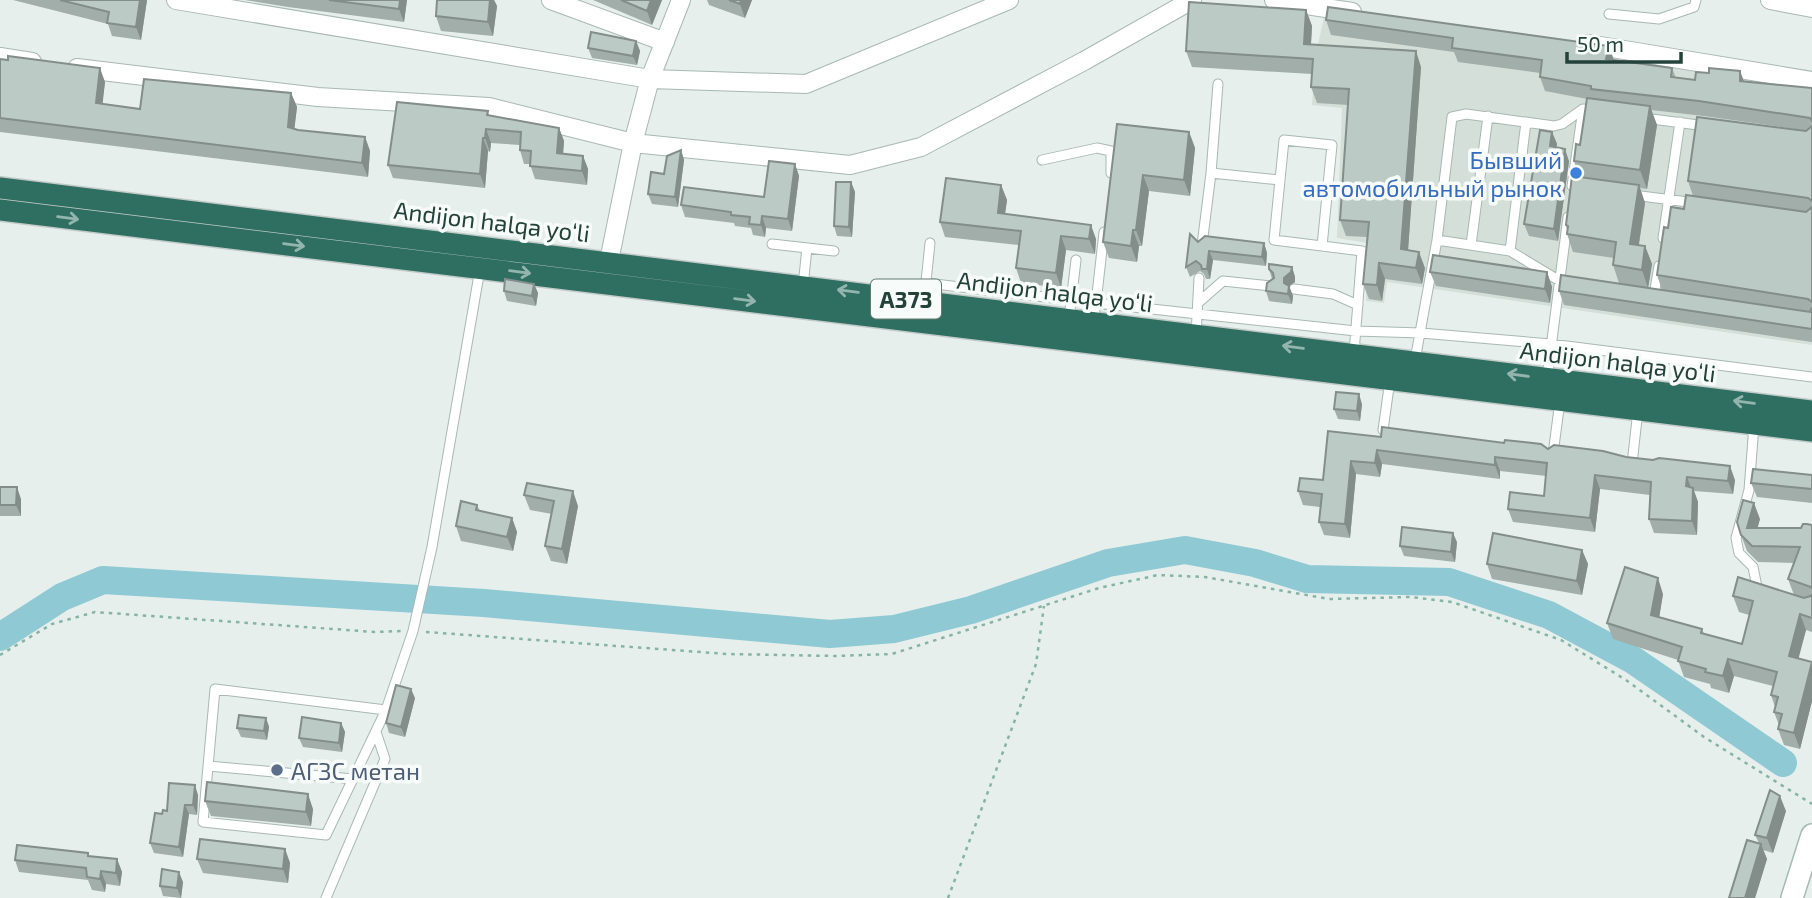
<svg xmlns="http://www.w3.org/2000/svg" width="1812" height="898" font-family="'Exo 2',sans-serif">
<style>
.built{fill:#d4dfda}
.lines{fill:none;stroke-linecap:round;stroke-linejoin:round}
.river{stroke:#8ec9d4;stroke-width:28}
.lane-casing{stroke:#a8b8b2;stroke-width:11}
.street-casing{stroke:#a8b8b2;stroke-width:20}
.secondary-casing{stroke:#a4bbb3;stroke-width:24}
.highway-casing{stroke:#c2cac8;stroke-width:24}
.path{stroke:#86b3a5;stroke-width:2.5;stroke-dasharray:3.5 5;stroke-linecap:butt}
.lane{stroke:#fff;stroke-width:9}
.street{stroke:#fff;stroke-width:18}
.secondary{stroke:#fff;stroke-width:21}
.highway{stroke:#2f6f62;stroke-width:21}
.wall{fill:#a1aea9}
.shaded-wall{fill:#838d89}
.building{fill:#bbcac4;stroke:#838d89;stroke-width:2}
.oneway{stroke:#93b5ae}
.shop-dot{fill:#3f7fe0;stroke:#f7fbf9;stroke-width:2.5}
.service-dot{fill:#5c6f8a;stroke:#f7fbf9;stroke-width:2.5}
.labels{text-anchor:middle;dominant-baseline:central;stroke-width:7;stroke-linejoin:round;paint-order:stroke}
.shield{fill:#f7fbf9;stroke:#637a73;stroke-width:2}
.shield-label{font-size:23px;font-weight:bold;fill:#24423a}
.shop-label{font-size:24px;fill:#366cbe;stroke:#f7fbf9;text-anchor:end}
.street-label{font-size:24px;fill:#24423a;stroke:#f7fbf9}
.service-label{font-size:24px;fill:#4e5e75;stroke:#f7fbf9;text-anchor:start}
</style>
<rect width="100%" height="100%" fill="#e6efeb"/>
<path class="built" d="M1325 13 1812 87V345L1387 282 1384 303 1366 301 1367 243 1337 238 1342 108 1312 105 1315 58Z"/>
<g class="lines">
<path class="river" d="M0 637 62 597 103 580 484 603 830 634 894 629 971 610 1108 563 1185 550 1255 563 1307 579 1449 582 1549 615 1633 660 1783 763"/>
<g class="lane-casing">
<path id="lane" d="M1609 14 1659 19 1694 7 1696 0
M1644 118 1706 126
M1042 160 1097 148 1111 151V173
M1211 173 1218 84
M1280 180 1284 140 1332 145 1322 246
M1572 186 1583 109
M1633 195 1696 203
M1104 232 1096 303 1356 331 1421 333 1551 344 1812 377
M1663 238 1680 122
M1437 240 1510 251 1560 281 1569 282
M772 244 834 251
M1202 245 1211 173 1280 180 1274 240 1362 251 1354 353
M1471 245 1488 116
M1510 251 1526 122
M926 283 1096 303 1093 322
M803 286 807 248
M1294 289 1333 294 1358 305
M1654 295 1659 266
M924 301 930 243
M1199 302 1223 281 1271 286
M1069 319 1076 260
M1196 335 1199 278
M1415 360 1437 240 1452 117 1466 114 1554 126 1562 124 1583 109 1595 111
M1547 378 1568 217
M1754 425 1749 490 1736 538 1739 553 1753 567 1758 592
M1383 430 1390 380
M1553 454 1560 401
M1632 464 1638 410
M386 710 215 689 203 822 326 835 386 710 413 631 432 547 480 269
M208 766 353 779
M326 898 385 759 376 732"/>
</g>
<g class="street-casing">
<path id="street" d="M176 0 650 79 806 84 1009 0
M551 0 665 42
M1274 0 1352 12
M1770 0 1812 8
M1588 44 1812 81
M0 57 32 62
M77 68 318 97 489 107 633 143 850 165 921 147 1084 61 1192 0
M609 261 633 143 650 79 681 0"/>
</g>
<g class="secondary-casing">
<path id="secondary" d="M1792 898 1812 835"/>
</g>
<g class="highway-casing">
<path id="highway" d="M0 188 1812 411
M0 210 1812 431"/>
</g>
<path class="path" d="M426 632 727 654 835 656 892 654 1099 588 1158 575 1205 577 1329 599 1411 597 1452 602 1561 640 1626 680 1704 737 1812 804
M0 655 52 624 95 612 375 632 402 631
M948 898 1036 664 1044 606"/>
<use href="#lane" class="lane"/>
<use href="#street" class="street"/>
<use href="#secondary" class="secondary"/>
<use href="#highway" class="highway"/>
</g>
<path class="wall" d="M13 0H147L141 40 112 36 108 24Z
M245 0H407L404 22 288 7Z
M437 0H494L497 6 493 36 441 31 436 16Z
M593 0H662L652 25Z
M707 0H752L745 18 709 5Z
M1306 10 1312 26 1311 44 1421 67 1408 250 1425 268 1422 284 1385 279 1382 301 1369 299 1363 284 1367 237 1346 236 1340 220 1348 105 1317 103 1311 87 1312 74 1192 67 1186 51Z
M1326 20 1672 68 1676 78 1695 80 1709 73 1740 71 1744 81 1812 88V342L1564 305 1559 291 1662 290 1657 275 1668 228 1693 196 1688 181 1802 130 1704 116 1651 110 1657 125 1647 189 1640 188 1645 203 1639 245 1645 246 1652 264 1648 288 1619 283 1613 265 1614 258 1573 252 1567 234V230L1566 225 1579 177 1574 161 1580 145 1587 99 1545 91 1540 77V73L1458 62 1454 52 1331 35Z
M636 41 640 51 637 65 592 58 588 48Z
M0 59 105 82 102 104 140 109 291 93 297 107 294 129 298 130 365 137 370 151 368 177 0 132Z
M488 111 489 116 559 128 564 141 563 154 583 156 588 169 587 185 535 179 530 164H524L520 150V145L491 143 490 152 488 151 485 188 393 178 388 165Z
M1117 124 1189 132 1195 148 1190 196 1149 191 1142 246H1139L1137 262 1109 258 1103 242Z
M1552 132 1557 144 1556 147 1569 161 1558 241 1529 236 1524 224Z
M681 150 684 160 678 207 652 204 648 194Z
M795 164 799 176 792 231 766 228 765 237 753 235 751 228 735 226 734 223 685 217 681 205 764 197Z
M851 182 855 192 852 237 837 236 834 226Z
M1001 185 1007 200 1005 214 1096 239 1095 254 1066 250 1061 288 1021 283 1016 268 1019 245 945 237 940 222Z
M1198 242 1264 243 1267 253 1266 266 1213 260 1210 279H1206L1204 274 1200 271 1190 277 1186 267Z
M1292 267 1295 277V282L1289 286 1293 296 1292 304 1269 301 1266 291 1272 279 1269 269Z
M1430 272H1547L1552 287 1550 303 1436 286Z
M534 284 538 293 536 306 507 301 504 291Z
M1362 404 1360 421 1338 419 1334 409Z
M1381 437 1548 449 1626 457 1735 480 1733 494 1694 491 1698 502 1697 535 1654 533 1649 519 1650 495 1600 489 1595 532 1513 522 1508 509 1544 496 1546 476 1500 471V479L1382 464 1380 477 1356 474 1350 538 1324 535 1319 522 1320 507 1303 505 1298 491 1323 480Z
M1812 475V503L1757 497 1751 483Z
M0 487 21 499V516H0Z
M524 495 578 506 567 564 551 561 545 546 552 514 530 510Z
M477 505 480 511 512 518 517 532 513 551 461 541 456 526Z
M1760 519 1757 528H1801L1812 525V632L1806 630 1798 658 1812 662V701L1800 749 1784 745 1778 729 1779 725 1774 712 1775 707 1771 695 1773 686 1734 676 1729 693 1711 688 1710 684 1684 677 1678 660 1613 639 1607 623 1663 594 1659 617 1702 629 1704 634 1742 644 1749 615 1739 612 1733 596 1794 595 1788 579 1794 563 1758 562 1747 551 1741 535Z
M1457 542 1455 562 1404 556 1400 546Z
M1582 550 1588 564 1582 595 1492 579 1487 564Z
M415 698 405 737 389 733 386 723Z
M266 718 269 727 267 740 241 737 237 728Z
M341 723 345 732 342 752 303 747 299 738Z
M198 795 197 815 189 814 183 857 154 853 150 843 162 814Z
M205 801 313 809 311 826 211 816Z
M1786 811 1773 853 1763 850 1767 859 1755 898H1729L1759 843 1755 835Z
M285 849 290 863 288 883 203 873 197 859Z
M88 853 89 856 117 859 122 872 120 886 106 884 105 892 92 890 88 880 19 872 15 860Z
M183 882 181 898 163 896 160 886Z"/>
<path class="shaded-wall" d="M140 0H147L141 40 136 27Z
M400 0H407L404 22 399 9Z
M490 0H494L497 6 493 36 488 22Z
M651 0H662L652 25 647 11Z
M741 0H752L745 18 740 4Z
M1306 10 1312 26 1310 60 1304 44Z
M636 41 640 51 637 65 633 56Z
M1609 46 1614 60 1606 59Z
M1416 51 1421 67 1407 265 1401 249Z
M100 68 105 82 101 118 96 103Z
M1740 71 1745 85 1740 81Z
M291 93 297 107 293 141 288 127Z
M1650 106 1657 125 1647 189 1640 170Z
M559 128 564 141 562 167 557 153Z
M486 129 491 143 490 152 485 138Z
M1189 132 1195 148 1190 196 1184 180Z
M1552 132 1557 144 1554 158 1550 146Z
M365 137 370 151 368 177 362 163Z
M483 138 488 151 485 188 480 174Z
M1565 149 1569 161 1558 241 1554 229Z
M681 150 684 160 678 207 675 197Z
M583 156 588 169 587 185 582 171Z
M795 164 799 176 792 231 788 219Z
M1143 175 1149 191 1142 246 1136 230Z
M851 182 855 192 852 237 849 227Z
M1001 185 1007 200 1003 228 998 213Z
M1639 185 1645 203 1636 262 1630 244Z
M762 216 766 228 765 237 761 225Z
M1091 225 1096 239 1095 254 1089 239Z
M1133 230 1139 246 1137 262 1131 246Z
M1061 236 1066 250 1061 288 1056 273Z
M1264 243 1267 253 1266 266 1262 257Z
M1645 246 1652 264 1648 288 1642 270Z
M1209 251 1213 260 1210 279 1207 269Z
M1419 252 1425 268 1422 284 1416 268Z
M1379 263 1385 279 1382 301 1377 285Z
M1292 267 1295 277V282L1287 287 1284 283V278Z
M1547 272 1552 287 1550 303 1545 289Z
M534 284 538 293 536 306 532 296Z
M1289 286 1293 296 1292 304 1288 294Z
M1359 394 1362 404 1360 421 1357 411Z
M1377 450 1382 464 1380 477 1375 463Z
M1495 457 1500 471V479L1495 465Z
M1351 461 1356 474 1350 538 1345 524Z
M1730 466 1735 480 1733 494 1728 481Z
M1595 475 1600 489 1595 532 1590 518Z
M1687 477 1692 491 1686 486Z
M17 487 21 499V516L16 505Z
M1693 488 1698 502 1697 535 1692 521Z
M573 491 578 506 567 564 562 549Z
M1754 503 1760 519 1753 544 1747 528Z
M512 518 517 532 513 551 507 537Z
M1453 533 1457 542 1455 562 1451 552Z
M1582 550 1588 564 1582 595 1577 581Z
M1658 578 1663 594 1657 631 1651 615Z
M1800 614 1806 630 1795 672 1789 656Z
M1728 659 1734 676 1729 693 1723 676Z
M1812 662V701L1800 749 1794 733Z
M411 689 415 698 405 737 401 727Z
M266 718 269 727 267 740 264 731Z
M341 723 345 732 342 752 339 743Z
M195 785 198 795 197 815 193 805Z
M308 794 313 809 311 826 306 812Z
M1780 796 1786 811 1773 853 1767 838Z
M185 805 189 814 183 857 179 847Z
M1761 844 1767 859 1755 898H1745Z
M285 849 290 863 288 883 283 869Z
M117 859 122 872 120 886 116 873Z
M101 871 106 884 105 892 100 879Z
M179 872 183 882 181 898 177 888Z"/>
<path class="building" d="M60 0H140L136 27 107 23 109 12Z
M329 0H400L399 9Z
M437 0H490L488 22 436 16Z
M621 0H651L647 11Z
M729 0H741L740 4Z
M1189 2 1306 10 1304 44 1416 51 1401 249 1419 252 1416 268 1379 263 1377 285 1363 284 1369 222 1340 220 1349 89 1311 87 1313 59 1186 51Z
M1328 7 1609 46 1606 59 1672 68 1671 77 1695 80 1696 72 1709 73V68L1740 71V81L1812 88V121L1810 118 1699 101 1591 89V86L1540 77 1542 60 1452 48 1453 38 1326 20Z
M591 32 636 41 633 56 588 48Z
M8 56 100 68 96 103 140 109 144 79 291 93 288 127 298 130 365 137 362 163 0 118V59L8 60Z
M1587 98 1650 106 1640 170 1574 161 1576 144 1580 145Z
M397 102 488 111 487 115 559 128 557 153 583 156 582 171 530 166 531 151 520 150 521 132 486 129 485 138H483L480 174 388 165Z
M1697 117 1806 131 1812 126V201L1808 198 1688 181Z
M1117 124 1189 132 1184 180 1143 175 1136 230H1133L1131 246 1103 242Z
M1540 130 1552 132 1550 146 1565 149 1554 229 1524 224Z
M681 150 675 197 648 194 651 172 664 174 667 156Z
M769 161 795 164 788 219 762 216 761 225 749 224 750 217 731 215V212L681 205 684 187 764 197Z
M1572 176 1639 185 1630 244 1645 246 1642 270 1613 265 1616 242 1567 234 1568 226 1566 225Z
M946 178 1001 185 998 213 1091 225 1089 239 1061 236 1056 273 1016 268 1021 231 940 222Z
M836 182H851L849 227 834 226Z
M1686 195 1806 212 1812 207V302L1808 299 1657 275 1664 227 1668 228 1671 207 1684 209Z
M1190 234 1198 242 1205 236 1264 243 1262 257 1209 251 1207 269H1202L1201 265 1196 261 1186 267Z
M1433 255 1547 272 1545 289 1430 272Z
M1269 264 1292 267 1291 272 1284 278V283L1289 286 1288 294 1266 291 1267 283 1274 278 1273 273 1269 269Z
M1561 275 1810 312 1812 307V329L1559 291Z
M505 279 534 284 532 296 504 291Z
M1336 392 1359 394 1357 411 1334 409Z
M1382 427 1504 443 1505 440 1541 444 1548 449 1554 445 1603 451 1626 457 1653 460 1659 458 1730 466 1728 481 1687 477 1686 486 1693 488 1692 521 1649 519 1651 482 1595 475 1590 518 1508 509 1510 492 1544 496 1547 463 1495 457V465L1377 450 1375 463 1351 461 1345 524 1319 522 1322 494 1298 491 1300 478 1323 480 1328 431 1381 437Z
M1753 469 1812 475V489L1751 483Z
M527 483 573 491 562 549 545 546 554 501 524 495Z
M0 487H17L16 505H0Z
M1743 500 1754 503 1747 528H1801L1803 524H1807L1812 525V589L1811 587 1788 579 1800 547 1752 546 1741 535 1737 522Z
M461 501 477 505 476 510 512 518 507 537 456 526Z
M1402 527 1453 533 1451 552 1400 546Z
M1493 533 1582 550 1577 581 1487 564Z
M1625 567 1658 578 1651 615 1702 629 1701 633 1742 644 1753 601 1733 596 1738 577 1804 598 1811 596 1812 594V618L1800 614 1789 656 1812 662 1794 733 1778 729 1782 714 1774 712 1778 697 1771 695 1777 672 1728 659 1723 676 1705 672 1706 669 1678 661 1682 647 1607 623Z
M396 685 411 689 401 727 386 723Z
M239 715 266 718 264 731 237 728Z
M302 717 341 723 339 743 299 738Z
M207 782 308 794 306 812 205 801Z
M169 783 195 785 193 805H185L179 847 150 843 155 813 162 814 163 810 167 811Z
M1770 790 1780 796 1767 838 1755 835Z
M200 839 285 849 283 869 197 859Z
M1747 840 1761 844 1745 898H1729Z
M17 845 88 853V856L117 859 116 873 101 871 100 879 87 877 86 868 15 860Z
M162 869 179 872 177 888 160 886Z"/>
<defs><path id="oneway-shaft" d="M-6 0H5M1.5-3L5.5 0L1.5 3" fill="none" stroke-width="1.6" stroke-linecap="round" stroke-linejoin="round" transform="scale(1.75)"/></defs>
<g class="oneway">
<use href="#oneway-shaft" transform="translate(68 218) rotate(7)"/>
<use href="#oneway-shaft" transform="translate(294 245) rotate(7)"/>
<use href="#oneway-shaft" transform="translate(520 272) rotate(7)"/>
<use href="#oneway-shaft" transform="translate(848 291) rotate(-173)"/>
<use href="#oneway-shaft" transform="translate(745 300) rotate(7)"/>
<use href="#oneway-shaft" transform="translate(1293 347) rotate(-173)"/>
<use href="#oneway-shaft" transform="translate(1518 375) rotate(-173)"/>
<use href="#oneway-shaft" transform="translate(1744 402) rotate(-173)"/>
</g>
<circle class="shop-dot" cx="1576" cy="173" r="7"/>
<circle class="service-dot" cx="277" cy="770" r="7"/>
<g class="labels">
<rect class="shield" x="871" y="279.5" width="70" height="39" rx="5"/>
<g class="shield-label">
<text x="906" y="299">A373</text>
</g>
<g class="shop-label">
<text x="1562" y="159">Бывший<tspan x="1562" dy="28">автомобильный рынок</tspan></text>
</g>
<g class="street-label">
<text transform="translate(492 221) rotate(7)">Andijon halqa yo‘li</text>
<text transform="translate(1055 291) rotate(7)">Andijon halqa yo‘li</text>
<text transform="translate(1618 361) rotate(7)">Andijon halqa yo‘li</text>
</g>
<g class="service-label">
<text x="291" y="770">АГЗС метан</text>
</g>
</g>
<path d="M1567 52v10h114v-10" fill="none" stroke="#24423a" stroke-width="3.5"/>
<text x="1577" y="52" font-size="21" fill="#24423a" stroke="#f7fbf9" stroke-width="5" paint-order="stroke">50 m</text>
</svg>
